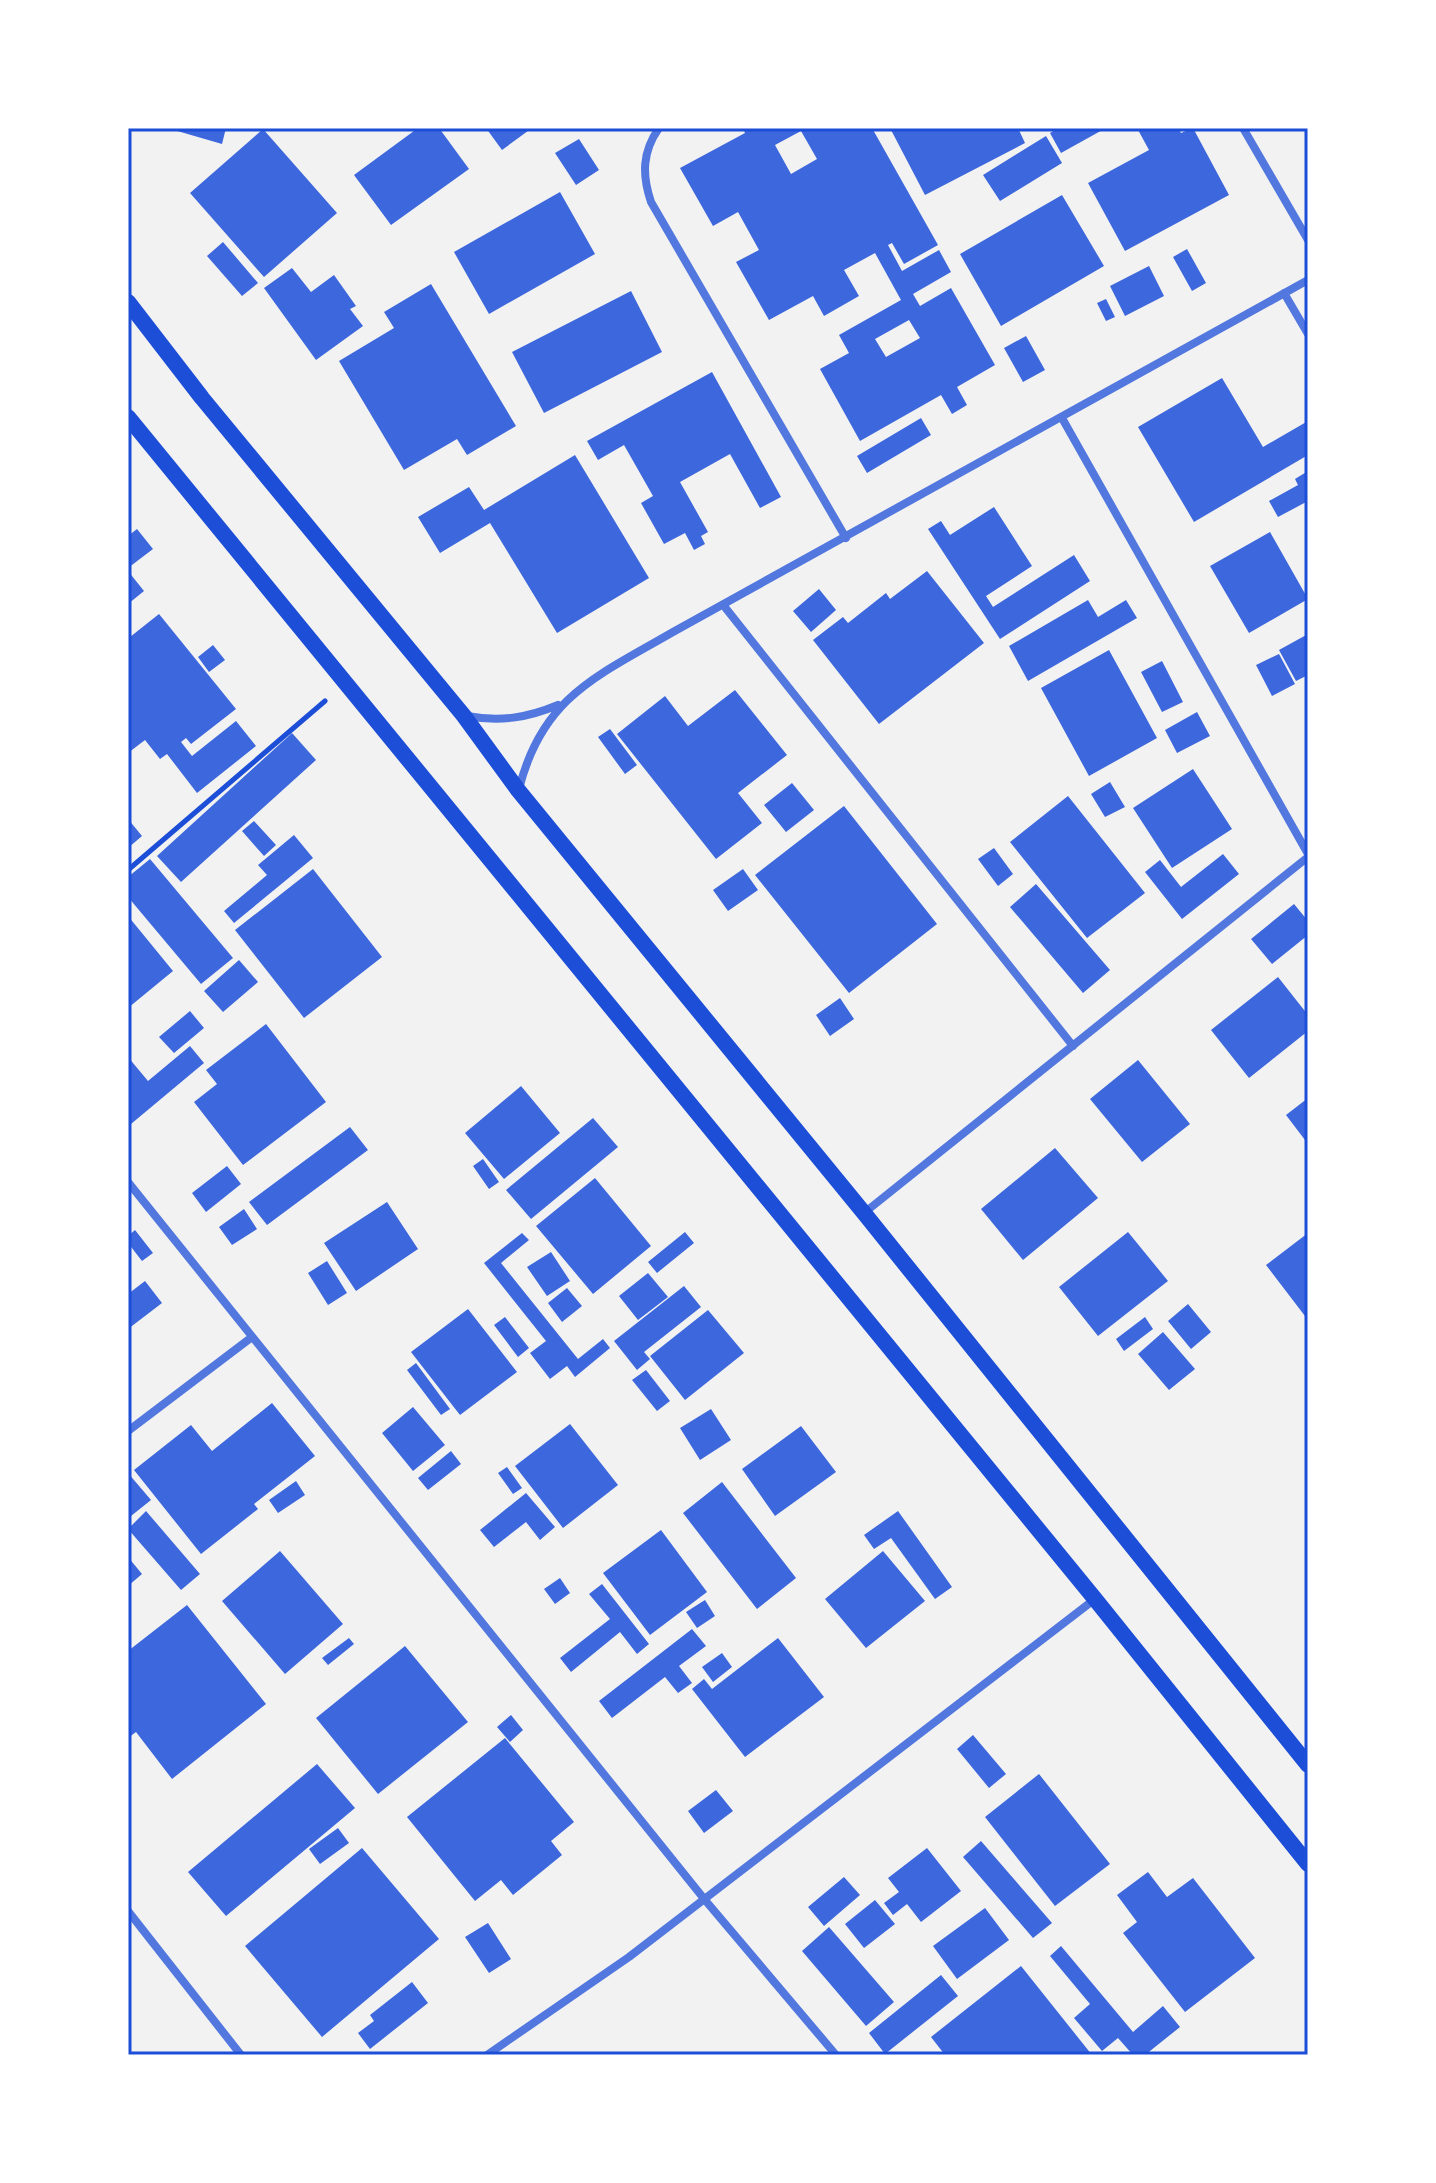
<svg xmlns="http://www.w3.org/2000/svg" width="1436" height="2183" viewBox="0 0 1436 2183" font-family="'Fira Sans',sans-serif">
<style>
.building{fill:#3d67dc;fill-rule:evenodd}
.lines{fill:none;stroke-linecap:round;stroke-linejoin:round}
.path{stroke:#1d4ed8;stroke-width:5}
.minor{stroke:#5277de;stroke-width:8}
.secondary{stroke:#1d4ed8;stroke-width:16}
.neatline{fill:none;stroke:#1d4ed8;stroke-width:3}
</style>
<rect width="100%" height="100%" fill="#f2f2f2"/>
<path class="building" d="M167,128h59l-4,16z
M418,128h21l30,41 -78,56 -37,-50z
M486,128h46l-30,22z
M743,128h129l66,117 -34,19 -12,-21 -4,2 14,26 37,-21 12,22 -38,22 7,12 31,-18 44,77 -38,22 10,18 -15,9 -11,-19 -81,46 -40,-72 29,-16 -10,-18 62,-35 -26,-47 -31,17 15,26 -35,20 -11,-20 -44,24 -33,-58 23,-12 -21,-38 -25,14 -33,-58 65,-35zM801,131l16,28 -26,15 -16,-29zM909,320l11,18 -34,19 -11,-18z
M890,128h128l7,15 -100,52z
M1058,128h48l-45,25 -11,-20z
M1137,128h41l3,5 12,-5 36,67 -104,56 -37,-68 61,-33z
M263,129l74,84 -73,64 -74,-84z
M1046,136l16,27 -62,38 -17,-26z
M579,139l20,31 -23,15 -21,-32z
M560,192l35,62 -106,60 -35,-62z
M1062,195l42,71 -103,60 -41,-72z
M223,242l35,41 -16,13 -35,-40z
M1187,249l19,34 -14,8 -19,-34z
M1149,266l15,30 -39,20 -15,-30z
M292,268l19,24 23,-17 22,31 -6,3 13,17 -47,34 -52,-72z
M431,284l85,142 -49,29 -10,-16 -53,31 -65,-109 55,-33 -10,-16z
M631,291l31,61 -118,61 -32,-61z
M1106,299l9,18 -9,4 -9,-18z
M1026,336l19,34 -22,12 -19,-34z
M712,372l69,125 -21,11 -30,-54 -50,28 28,50 -7,4 4,8 -11,6 -9,-17 -21,11 -23,-41 12,-7 -29,-51 -26,15 -11,-19z
M1222,378l41,69 45,-26v34l-114,67 -56,-95z
M921,418l10,17 -64,38 -10,-17z
M575,455l74,123 -92,55 -67,-110 -50,30 -22,-36 51,-30 15,23z
M1308,471v30l-30,16 -9,-16 29,-16 -3,-6z
M994,507l38,59 -46,30 7,11 81,-52 16,26 -90,58 -72,-110 13,-8 9,14z
M137,529l16,20 -25,19v-32z
M1270,532l38,67 -59,34 -39,-67z
M128,571l16,20 -16,13z
M927,571l57,72 -105,81 -66,-84 30,-23 5,6 38,-30 4,6z
M819,589l17,21 -25,22 -18,-21z
M1088,600l10,17 28,-17 11,18 -109,63 -19,-35z
M159,614l77,95 -45,35 -5,-6 -5,4 11,14 44,-35 20,25 -59,47 -30,-39 -7,5 -15,-19 -17,13v-119l2,3z
M1308,634v41l-12,6 -17,-31z
M213,645l12,15 -16,12 -11,-15z
M1109,650l48,88 -68,38 -48,-88z
M1279,654l16,30 -23,12 -16,-31z
M1162,661l21,41 -21,10 -21,-40z
M735,690l52,65 -49,38 24,30 -46,36 -99,-125 48,-38 23,30z
M1197,712l13,24 -33,17 -12,-23z
M610,729l27,36 -12,9 -27,-37z
M292,733l24,27 -135,122 -24,-26z
M1193,769l39,60 -60,39 -39,-60z
M1110,782l15,25 -20,10 -14,-23z
M792,783l22,27 -28,22 -22,-27z
M1068,796l77,97 -58,45 -77,-96z
M844,806l93,118 -88,69 -94,-118z
M128,819l14,17 -14,12z
M254,821l22,24 -12,11 -22,-25z
M294,835l19,23 -79,65 -10,-12 43,-36 -9,-10z
M994,848l19,26 -15,12 -20,-27z
M1223,854l16,20 -57,45 -37,-47 15,-12 21,27z
M150,859l83,99 -32,26 -73,-87v-20z
M313,869l69,88 -78,61 -69,-88z
M743,869l15,21 -30,21 -15,-21z
M1036,884l74,86 -27,23 -73,-86z
M1294,904l14,17v14l-36,29 -21,-25z
M128,916l45,55 -45,37z
M239,960l19,22 -35,30 -19,-21z
M1278,977l30,38v16l-59,47 -38,-48z
M840,998l14,21 -24,17 -14,-21z
M190,1011l14,17 -30,25 -15,-16z
M266,1024l60,78 -83,63 -49,-63 23,-18 -11,-14z
M190,1046l14,17 -73,61 -3,-3v-64l20,24z
M1138,1060l52,64 -48,38 -52,-63z
M521,1086l39,47 -56,46 -39,-46z
M1308,1098v46l-22,-29z
M593,1118l25,29 -87,72 -25,-29z
M350,1127l18,23 -101,75 -18,-23z
M1055,1148l43,50 -75,62 -42,-51z
M483,1159l16,23 -10,7 -16,-23z
M227,1166l14,18 -35,28 -14,-19z
M595,1178l56,68 -58,48 -57,-68z
M387,1202l31,47 -62,42 -32,-48z
M244,1209l13,20 -25,16 -13,-18z
M135,1230l18,23 -11,8 -14,-18v-7z
M685,1232l9,11 -37,30 -9,-11z
M1128,1232l40,49 -70,55 -39,-49z
M522,1233l7,7 -28,23 77,96 25,-20 7,9 -35,29 -8,-11 -17,13 -20,-26 16,-12 -62,-78z
M1308,1233v87l-42,-55z
M551,1252l19,29 -23,15 -20,-29z
M327,1261l20,32 -19,12 -20,-32z
M648,1273l20,24 -30,23 -19,-24z
M145,1281l17,22 -34,26v-35z
M684,1286l17,21 -57,45 6,7 -13,11 -23,-29z
M567,1288l15,18 -20,16 -14,-19z
M1188,1304l23,28 -20,17 -23,-28z
M468,1309l49,63 -57,43 -49,-63z
M708,1310l36,43 -59,47 -35,-44z
M505,1317l24,31 -11,9 -24,-32z
M1145,1317l8,12 -29,22 -8,-12z
M1163,1332l32,37 -26,21 -31,-36z
M416,1363l34,46 -9,6 -34,-45z
M646,1370l24,31 -13,10 -25,-31z
M272,1403l43,53 -61,48 4,5 -57,45 -67,-84 57,-45 21,26z
M413,1407l32,38 -32,26 -31,-38z
M711,1409l20,31 -31,20 -20,-32z
M570,1424l48,61 -55,43 -48,-62z
M801,1426l35,46 -61,44 -33,-47z
M451,1451l10,13 -33,26 -10,-12z
M507,1467l15,21 -9,6 -15,-21z
M128,1473l23,27 -20,16 -3,-3z
M296,1481l9,14 -27,18 -9,-13z
M722,1482l74,96 -39,31 -74,-96z
M526,1493l29,34 -15,13 -14,-18 -32,25 -14,-17z
M146,1511l54,63 -19,16 -53,-61z
M898,1511l54,76 -17,12 -44,-61 -17,11 -10,-14z
M661,1530l46,62 -57,43 -47,-62z
M280,1551l63,73 -58,50 -63,-73z
M883,1551l42,50 -59,47 -41,-49z
M128,1557l14,17 -14,12z
M560,1578l10,15 -15,11 -11,-15z
M602,1584l47,60 -12,10 -17,-22 -49,40 -11,-14 50,-39 -21,-25z
M705,1600l10,16 -18,12 -11,-16z
M187,1605l79,99 -94,75 -36,-47 -8,6v-87z
M692,1629l14,17 -27,20 13,17 -14,10 -13,-16 -53,41 -13,-17z
M349,1638l5,6 -26,21 -6,-7z
M778,1638l46,59 -79,60 -53,-68 12,-10 8,10z
M405,1646l63,76 -90,72 -62,-76z
M722,1653l10,14 -19,15 -11,-15z
M511,1715l12,15 -13,12 -13,-15z
M973,1735l33,39 -17,14 -32,-39z
M505,1738l69,84 -23,19 11,14 -49,40 -12,-15 -26,21 -68,-84z
M317,1764l38,44 -129,108 -38,-44z
M1039,1774l71,90 -55,42 -70,-89z
M716,1790l17,21 -29,22 -16,-22z
M338,1828l11,15 -29,21 -11,-15z
M981,1841l71,82 -19,15 -70,-81z
M362,1848l77,91 -117,98 -77,-91z
M927,1848l34,43 -40,31 -14,-18 -14,11 -9,-12 15,-11 -11,-14z
M1148,1872l19,25 26,-19 62,80 -70,54 -62,-79 14,-11 -20,-27z
M844,1877l16,18 -36,31 -16,-19z
M875,1900l20,24 -31,24 -19,-24z
M985,1908l24,32 -52,39 -24,-33z
M488,1923l23,36 -22,14 -24,-36z
M829,1927l65,75 -28,24 -64,-75z
M1061,1946l72,86 30,-26 17,21 -35,28h-12l-15,-17 -16,13 -28,-33 16,-14 -40,-48z
M1021,1966l71,89h-147l-14,-18z
M941,1975l17,21 -73,58 -16,-21z
M412,1982l16,21 -58,46 -12,-16 16,-12 -4,-6z"/>
<g class="lines">
<path class="path" d="M128,870l197,-169"/>
<path class="minor" d="M659,128c-17,24 -17,47 -8,74l195,336
M1243,128l65,112
M1284,293l24,41
M1062,418l246,436
M724,606l349,440
M467,716c33,6 60,2 91,-11
M519,789c23,-92 78,-113 154,-157l635,-352
M128,1182l577,718 131,155
M864,1213l444,-356
M128,1431l124,-94
M128,1911l113,144
M487,2055l142,-98 466,-358"/>
<path class="secondary" d="M128,302l74,96 262,318 54,74 346,423 444,552
M128,417l967,1182 213,265"/>
</g>
<rect width="1436" height="2183" fill="none" stroke="#ffffff" stroke-width="260"/>
<rect x="130" y="130" width="1176" height="1923" class="neatline"/>
</svg>
